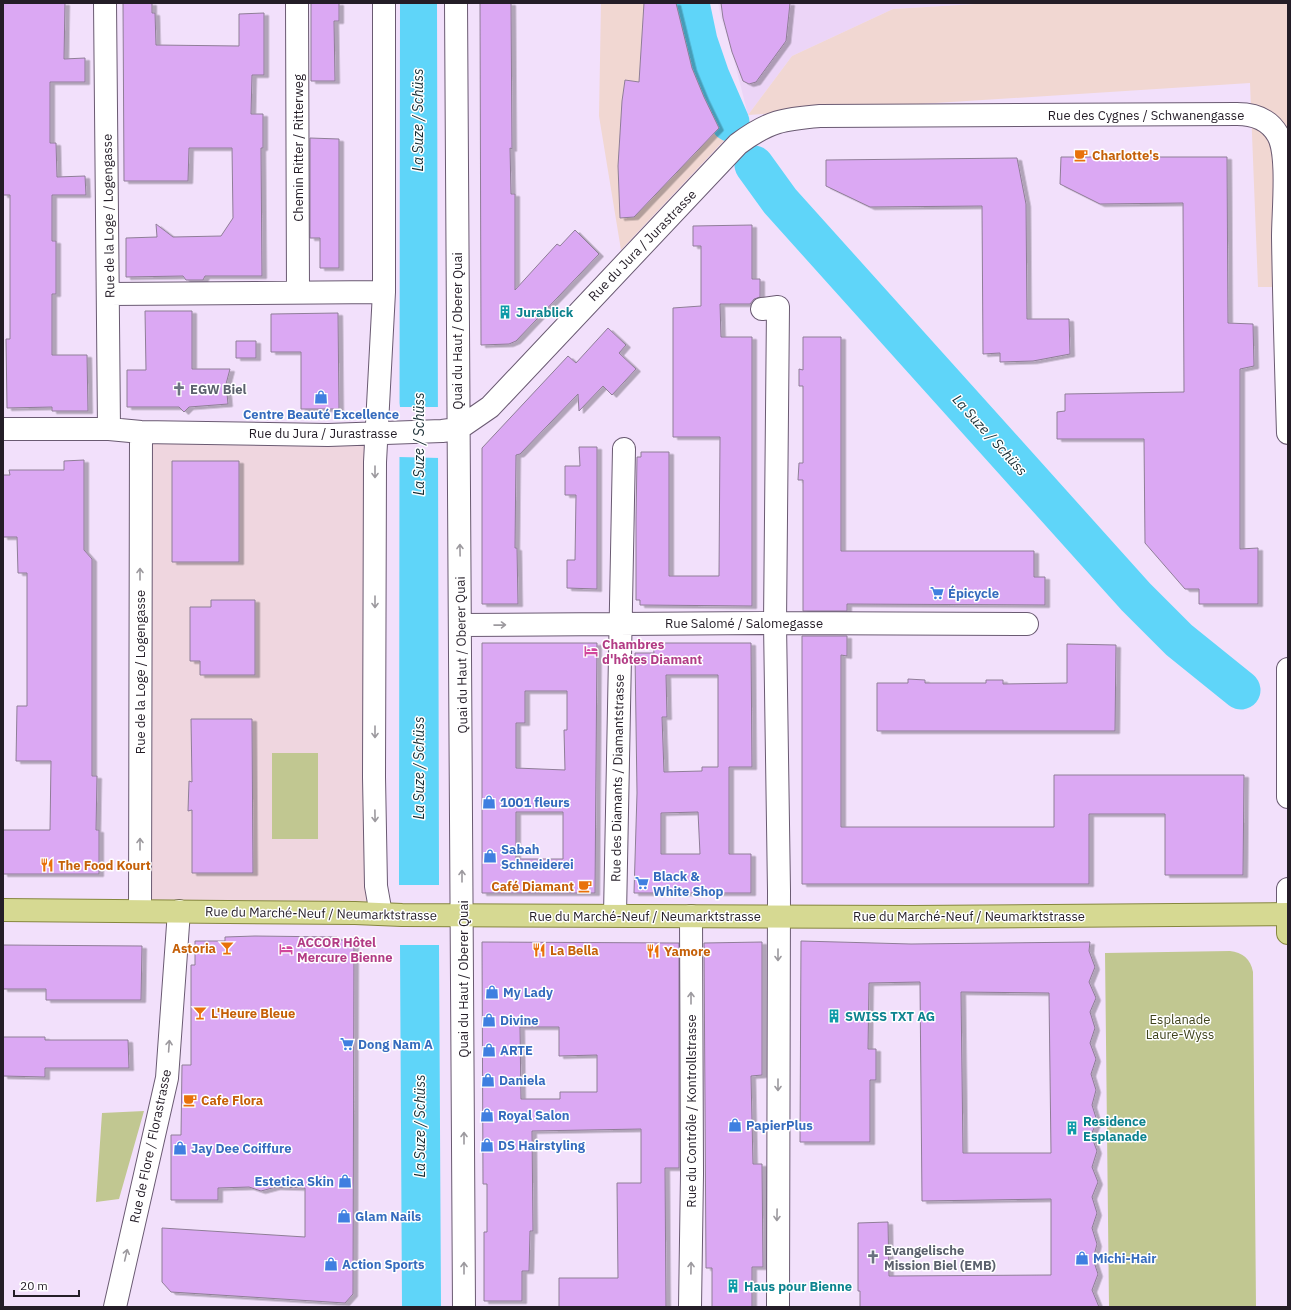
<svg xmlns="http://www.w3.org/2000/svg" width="1291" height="1310" viewBox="0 0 1291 1310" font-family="'IBM Plex Sans',sans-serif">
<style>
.built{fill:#ecd5f7}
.industrial{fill:#f1d7d2}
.education{fill:#efd6df}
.green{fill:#c1c791}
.water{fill:#5fd5f9}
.pier{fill:#f2e0fb}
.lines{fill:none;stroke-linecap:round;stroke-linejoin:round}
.river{stroke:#5fd5f9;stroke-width:39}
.building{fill:#dba8f3;stroke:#8f7e97;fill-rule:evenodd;filter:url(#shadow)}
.minor-casing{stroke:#6a5a72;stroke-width:24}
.major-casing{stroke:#86873e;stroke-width:24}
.minor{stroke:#fff;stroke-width:22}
.major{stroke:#d6d992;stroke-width:22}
.oneway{stroke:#9c999e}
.labels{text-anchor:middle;stroke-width:3;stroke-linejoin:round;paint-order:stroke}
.street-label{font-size:13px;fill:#241d27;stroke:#fff}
.food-label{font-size:13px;font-weight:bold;fill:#c56008;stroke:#fff;text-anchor:start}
.culture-label{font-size:13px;font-weight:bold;fill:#0d838f;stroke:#fff;text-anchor:start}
.worship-label{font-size:13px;font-weight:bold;fill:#5b616d;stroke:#fff;text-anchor:start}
.shop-label{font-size:13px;font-weight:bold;fill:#366cbe;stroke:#fff;text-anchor:start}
.hotel-label{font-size:13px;font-weight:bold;fill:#b23c85;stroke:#fff;text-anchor:start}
.park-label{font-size:13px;fill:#3f421b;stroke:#fff}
.water-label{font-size:14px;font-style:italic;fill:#182d33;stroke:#fff}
</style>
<defs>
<filter id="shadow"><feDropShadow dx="4.5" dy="2.5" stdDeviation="0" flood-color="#0004"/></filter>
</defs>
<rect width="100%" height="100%" fill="#f2e0fb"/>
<path class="built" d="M718,3h274l-99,6 -101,47 -44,59 -16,-63 -11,-34z"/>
<path class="industrial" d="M601,3h80l2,31 9,34 12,29 15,30 29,-12 44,-59 101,-47 99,-6h296v284h-30l-8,-204 -502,32 -127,135 -22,-134z"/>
<path class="education" d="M141,432l236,1 4,481 -241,-3z"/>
<path class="green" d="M272,753h46v86h-46z
M1230,951c12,1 21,8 23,21l3,335h-147l-4,-354z
M144,1111l-25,88 -23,3 6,-89z"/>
<path class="water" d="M400,3h37l2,882h-40z
M400,945h39l2,362h-39z"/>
<path class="pier" d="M399,403l1,4h38l2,-3v54l-41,-1 -1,3v-55z"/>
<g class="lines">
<path class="river" d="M690,3l8,38 12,35 20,46
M754,165l26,36 356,396 43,43 62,50"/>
</g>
<path class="building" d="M3,3h62l-1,56 21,-1v24h-35v61h6l1,34 28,-1 1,19h-34v46h4v53h-4v61h35l1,56h-36v-4l-45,1 -1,-69h4v-144h-7z
M123,3h29v10h3l1,32 83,1v-32l25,-1v62h-12l-1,39h12v34h-2l1,128h-57l-2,4h-17l-3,-4 -57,1v-39l31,-1 -1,-13 17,13 48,-1 12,-18 -1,-70h-43l-1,33h-64z
M311,3h28v18h-5l1,60h-24z
M480,3h31l1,146 -2,-1 1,46h4v96l42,-46 3,2 15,-16 24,24 -83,87 -7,3 -28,1z
M644,3h32l16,65 12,29 15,31 -85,89 -14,1 -2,-52 4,-65 3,-21 14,2z
M721,3h69l-4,38 -30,41 -7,2 -6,-3 -11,-29 -9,-34z
M310,138l29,1v129h-19v-30h-10z
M1061,157h166l1,166 25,1 1,42 -14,3v180l18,-1v56h-59v-15h-14l-40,-46 -1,-104h-87v-27l8,-1v-17l119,-2 -1,-189 -83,1 -40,-20z
M1017,158l9,46 1,115h42l1,35 -37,7 -33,1v-9l-17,1 -1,-148 -112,1 -44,-21v-26z
M752,225v54h8v18l-6,2 -4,5h-30l1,33h31v269l-112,-1v-5h-4v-81l1,-62h4v-5h28v124h50l1,-139h-47v-129l28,-2v-60h-8v-20z
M145,311h47v58h38l-4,15 2,20 -39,3 -5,5 -5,-5h-52v-37h19z
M338,313l1,96h-38v-57h-30v-38z
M608,328l18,17 -7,8 17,16 -24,26 -9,-9 -24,25 -1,-17 -58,60 -4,1 -1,93h2l1,56h-36v-156l86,-92 8,7z
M803,337h38v214h193v26h11v28l-198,-1v7h-44v-131h-5l1,-17h4v-77h-4v-17l4,1z
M236,341h20v17h-20z
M579,447h18v142l-30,-1v-28h8l1,-65h-11v-29h15z
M84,460v90l8,9v217h5l-1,54h3v44h-96v-44h47l1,-69h-35l1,-55h10v-133h-9l-1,-36h-14v-62h7l-1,-5h55v-9z
M172,461h67v101h-67z
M211,600h44v75h-55v-14h-10v-54h21z
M802,636h45v20l-6,-1v172h213v-52h190l-1,100h-78v-61h-76v70h-287z
M482,643h115l-2,250h-113zM525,691h42v39h-3l1,40 -49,-2v-45h9zM516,812h47v47h-47z
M653,643h98l1,124h-23v87h22v39h-117l3,-100 -2,-140h19zM666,675h52v92h-16v4l-38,1 -2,-55h5zM698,812l2,42h-39v-41z
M1067,644l49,1 -1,86h-238v-48h31v-4l17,1v3h61v-3h17v4l64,-1z
M191,719h61l1,154h-61v-63l-4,1 1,-30 3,1z
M255,936l82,1v3h17l-1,354 -8,9 -174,-11 -9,-10v-54l143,9v-49l-29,-1 -15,4 -12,-4 -31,1v12h-47v-65h10l1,-70h9v-100h4v-24h30v-4z
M801,941l110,3 179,-2 -1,9 6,16 -6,15 7,16 -6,14 5,16 -5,15 6,16 -5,15 5,16 -4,15 5,16 -6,14 6,16 -5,16 6,15 -6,15 5,16 -5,15 5,16 -4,15 5,15 -6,16 7,17h-239v-16h-2v-68l30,-1 1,54 162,-1v-76l-129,2 -2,-219 -51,1 -1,66h8v31h-6v62h-70zM961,992l88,1 2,160h-88z
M482,942l197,1v225h-14l1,139h-107v-29h59l-1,-95h24v-54l-109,2 1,100h-3l-1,40h-7v30h-38v-69h3v-48h-4zM520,1027h39v29l38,-1v37h-37v7h-39z
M762,942v133l-11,1 2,88h9l1,103h-11v40h-40v-39h-6l-2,-325z
M3,945l139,1 -1,54h-95v-11h-43z
M3,1037h42v3h83l1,28h-84v9l-42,-1z"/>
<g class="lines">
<g class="minor-casing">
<path id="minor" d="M105,3l4,426
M297,3l1,289
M456,3l8,1304
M109,294l275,-2
M762,309l16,-2 -3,316 4,268 -1,416
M3,429h106l32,3 187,3 114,-4 16,-2 32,-22 248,-263c31,-23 45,-25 82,-28l417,-2c17,0 32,5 41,21 11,19 5,77 5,102 1,65 3,131 5,196
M461,625l314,-2 252,1
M1288,669v128
M140,911l1,-479
M381,914l-5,-28 -2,-109 1,-315 9,-170v-289
M1288,914v-25
M615,915l9,-466
M115,1307l52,-229 12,-167
M690,1307l2,-133 -1,-258"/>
</g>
<g class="major-casing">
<path id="major" d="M3,910l352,3 47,2 510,2 376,-3v19"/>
</g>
<use href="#minor" class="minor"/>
<use href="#major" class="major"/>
</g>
<defs><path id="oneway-shaft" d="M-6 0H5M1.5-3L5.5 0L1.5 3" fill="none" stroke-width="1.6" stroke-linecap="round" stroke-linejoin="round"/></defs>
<g class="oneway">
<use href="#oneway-shaft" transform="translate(375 472) rotate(90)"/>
<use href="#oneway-shaft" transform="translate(460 550) rotate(-91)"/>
<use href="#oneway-shaft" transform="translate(140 574) rotate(-90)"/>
<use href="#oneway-shaft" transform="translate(375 602) rotate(90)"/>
<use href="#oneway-shaft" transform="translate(500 625) rotate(-1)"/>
<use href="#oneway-shaft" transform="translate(375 732) rotate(90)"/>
<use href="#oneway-shaft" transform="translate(375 816) rotate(89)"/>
<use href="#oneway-shaft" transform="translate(140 844) rotate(-90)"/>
<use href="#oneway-shaft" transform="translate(462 876) rotate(-90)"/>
<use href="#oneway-shaft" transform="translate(778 955) rotate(90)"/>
<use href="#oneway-shaft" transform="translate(691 998) rotate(-90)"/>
<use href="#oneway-shaft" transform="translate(169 1046) rotate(-86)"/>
<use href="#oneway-shaft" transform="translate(778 1085) rotate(90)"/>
<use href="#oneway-shaft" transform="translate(464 1138) rotate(-90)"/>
<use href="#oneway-shaft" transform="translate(777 1215) rotate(91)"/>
<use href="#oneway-shaft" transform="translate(126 1255) rotate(-77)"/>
<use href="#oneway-shaft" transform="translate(464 1268) rotate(-90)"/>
<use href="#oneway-shaft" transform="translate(691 1268) rotate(-89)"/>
</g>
<defs>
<g id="cafe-bare" transform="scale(1.08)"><path d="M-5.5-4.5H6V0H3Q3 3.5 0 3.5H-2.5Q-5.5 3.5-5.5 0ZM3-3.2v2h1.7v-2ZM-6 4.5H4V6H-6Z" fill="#e8710a" stroke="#fff" stroke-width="2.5" paint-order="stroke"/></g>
<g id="building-bare" transform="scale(1.08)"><path d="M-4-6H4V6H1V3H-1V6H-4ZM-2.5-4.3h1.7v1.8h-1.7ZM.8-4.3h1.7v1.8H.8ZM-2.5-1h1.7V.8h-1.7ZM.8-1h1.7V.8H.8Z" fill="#0f9aa8" stroke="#fff" stroke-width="2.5" paint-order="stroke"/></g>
<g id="church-bare" transform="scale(1.08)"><path d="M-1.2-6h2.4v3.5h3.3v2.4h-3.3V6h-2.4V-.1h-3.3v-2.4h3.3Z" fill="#6b7280" stroke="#fff" stroke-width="2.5" paint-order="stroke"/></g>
<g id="shop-bare" transform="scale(1.08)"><path d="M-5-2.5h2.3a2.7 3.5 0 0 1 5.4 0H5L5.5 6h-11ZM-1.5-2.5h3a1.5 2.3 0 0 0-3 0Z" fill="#3f7fe0" stroke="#fff" stroke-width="2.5" paint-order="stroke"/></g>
<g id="supermarket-bare" transform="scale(1.08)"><path d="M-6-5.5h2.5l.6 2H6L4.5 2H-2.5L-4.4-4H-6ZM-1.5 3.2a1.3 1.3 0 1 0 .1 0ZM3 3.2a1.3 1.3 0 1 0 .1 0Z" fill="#3f7fe0" stroke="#fff" stroke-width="2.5" paint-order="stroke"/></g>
<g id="hotel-bare" transform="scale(1.08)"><path d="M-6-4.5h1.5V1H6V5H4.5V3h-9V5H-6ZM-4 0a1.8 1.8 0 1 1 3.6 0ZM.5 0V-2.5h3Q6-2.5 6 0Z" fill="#d1479c" stroke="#fff" stroke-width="2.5" paint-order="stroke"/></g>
<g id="restaurant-bare" transform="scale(1.08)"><path d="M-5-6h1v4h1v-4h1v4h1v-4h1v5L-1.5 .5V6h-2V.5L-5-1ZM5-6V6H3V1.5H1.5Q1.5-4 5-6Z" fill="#e8710a" stroke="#fff" stroke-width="2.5" paint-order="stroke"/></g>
<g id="bar-bare" transform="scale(1.08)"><path d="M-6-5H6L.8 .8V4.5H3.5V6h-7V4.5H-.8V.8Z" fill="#e8710a" stroke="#fff" stroke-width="2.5" paint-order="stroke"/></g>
</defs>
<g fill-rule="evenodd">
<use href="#cafe-bare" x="1081" y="155"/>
<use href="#building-bare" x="505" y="312"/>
<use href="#church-bare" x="179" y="389"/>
<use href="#shop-bare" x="321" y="397"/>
<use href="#supermarket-bare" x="937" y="593"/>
<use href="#hotel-bare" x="591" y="651"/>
<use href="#shop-bare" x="489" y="802"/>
<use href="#shop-bare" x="490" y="856"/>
<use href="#restaurant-bare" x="47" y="865"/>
<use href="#supermarket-bare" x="642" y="883"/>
<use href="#cafe-bare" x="585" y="886"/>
<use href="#bar-bare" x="227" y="948"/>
<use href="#hotel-bare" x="286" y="949"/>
<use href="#restaurant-bare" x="539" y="950"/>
<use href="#restaurant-bare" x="653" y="951"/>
<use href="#shop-bare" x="492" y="992"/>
<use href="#bar-bare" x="200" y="1013"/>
<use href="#building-bare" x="834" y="1016"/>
<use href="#shop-bare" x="489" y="1020"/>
<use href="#supermarket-bare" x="347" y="1044"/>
<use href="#shop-bare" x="489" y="1050"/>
<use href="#shop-bare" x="488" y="1080"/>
<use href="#cafe-bare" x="190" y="1100"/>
<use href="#shop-bare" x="487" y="1115"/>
<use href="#shop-bare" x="735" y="1125"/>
<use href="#building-bare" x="1072" y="1128"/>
<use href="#shop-bare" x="487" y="1145"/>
<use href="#shop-bare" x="180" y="1148"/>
<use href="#shop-bare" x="345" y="1181"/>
<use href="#shop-bare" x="344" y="1216"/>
<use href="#church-bare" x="873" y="1257"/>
<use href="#shop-bare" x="1082" y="1258"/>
<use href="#shop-bare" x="331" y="1264"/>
<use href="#building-bare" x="733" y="1286"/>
</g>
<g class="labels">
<g class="street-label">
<text x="1146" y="120">Rue des Cygnes / Schwanengasse</text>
<text transform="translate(298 148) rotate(-90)" y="5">Chemin Ritter / Ritterweg</text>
<text transform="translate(108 216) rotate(-91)" y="5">Rue de la Loge / Logengasse</text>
<text transform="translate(642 245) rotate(-46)" y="5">Rue du Jura / Jurastrasse</text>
<text transform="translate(457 331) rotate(-90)" y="5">Quai du Haut / Oberer Quai</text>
<text x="323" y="438">Rue du Jura / Jurastrasse</text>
<text x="744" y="628">Rue Salomé / Salomegasse</text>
<text transform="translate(461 655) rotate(-91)" y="5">Quai du Haut / Oberer Quai</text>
<text transform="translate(140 672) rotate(-90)" y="5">Rue de la Loge / Logengasse</text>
<text transform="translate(617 778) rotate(-89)" y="5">Rue des Diamants / Diamantstrasse</text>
<text transform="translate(321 913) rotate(1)" y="5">Rue du Marché-Neuf / Neumarktstrasse</text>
<text x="645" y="921">Rue du Marché-Neuf / Neumarktstrasse</text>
<text x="969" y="921">Rue du Marché-Neuf / Neumarktstrasse</text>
<text transform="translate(463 979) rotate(-90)" y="5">Quai du Haut / Oberer Quai</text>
<text transform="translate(691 1111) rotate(-90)" y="5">Rue du Contrôle / Kontrollstrasse</text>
<text transform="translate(150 1146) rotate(-78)" y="5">Rue de Flore / Florastrasse</text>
</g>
<g class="food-label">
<text x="1092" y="160">Charlotte's</text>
<text x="58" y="870">The Food Kourt</text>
<text x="574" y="891" text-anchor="end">Café Diamant</text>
<text x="216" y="953" text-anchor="end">Astoria</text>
<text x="550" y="955">La Bella</text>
<text x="664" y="956">Yamore</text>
<text x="211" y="1018">L'Heure Bleue</text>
<text x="201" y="1105">Cafe Flora</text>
</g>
<g class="culture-label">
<text x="516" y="317">Jurablick</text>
<text x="845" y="1021">SWISS TXT AG</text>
<text x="1083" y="1126">Residence<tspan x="1083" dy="15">Esplanade</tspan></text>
<text x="744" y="1291">Haus pour Bienne</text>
</g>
<g class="worship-label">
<text x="190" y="394">EGW Biel</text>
<text x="884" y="1255">Evangelische<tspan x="884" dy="15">Mission Biel (EMB)</tspan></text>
</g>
<g class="shop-label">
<text x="321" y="419" text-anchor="middle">Centre Beauté Excellence</text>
<text x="948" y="598">Épicycle</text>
<text x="500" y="807">1001 fleurs</text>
<text x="501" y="854">Sabah<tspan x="501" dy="15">Schneiderei</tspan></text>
<text x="653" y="881">Black &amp;<tspan x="653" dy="15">White Shop</tspan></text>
<text x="503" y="997">My Lady</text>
<text x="500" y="1025">Divine</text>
<text x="358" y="1049">Dong Nam A</text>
<text x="500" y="1055">ARTE</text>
<text x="499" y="1085">Daniela</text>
<text x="498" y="1120">Royal Salon</text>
<text x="746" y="1130">PapierPlus</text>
<text x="498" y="1150">DS Hairstyling</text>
<text x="191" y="1153">Jay Dee Coiffure</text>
<text x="334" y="1186" text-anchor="end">Estetica Skin</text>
<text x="355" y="1221">Glam Nails</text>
<text x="1093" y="1263">Michi-Hair</text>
<text x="342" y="1269">Action Sports</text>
</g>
<g class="hotel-label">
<text x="602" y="649">Chambres<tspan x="602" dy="15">d'hôtes Diamant</tspan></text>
<text x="297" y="947">ACCOR Hôtel<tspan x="297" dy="15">Mercure Bienne</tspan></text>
</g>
<g class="park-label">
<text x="1180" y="1024">Esplanade<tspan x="1180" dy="15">Laure-Wyss</tspan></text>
</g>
<g class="water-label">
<text transform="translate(418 120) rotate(-90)" y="5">La Suze / Schüss</text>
<text transform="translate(990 435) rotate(48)" y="5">La Suze / Schüss</text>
<text transform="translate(419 444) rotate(-90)" y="5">La Suze / Schüss</text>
<text transform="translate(419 768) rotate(-90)" y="5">La Suze / Schüss</text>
<text transform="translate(420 1126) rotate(-90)" y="5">La Suze / Schüss</text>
</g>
</g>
<rect width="1291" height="1310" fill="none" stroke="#241d27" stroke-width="8"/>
<path d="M14 1290v6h65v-6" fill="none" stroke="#241d27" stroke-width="2"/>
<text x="20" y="1290" font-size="12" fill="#241d27" stroke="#ffffff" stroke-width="3" paint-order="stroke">20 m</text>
</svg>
